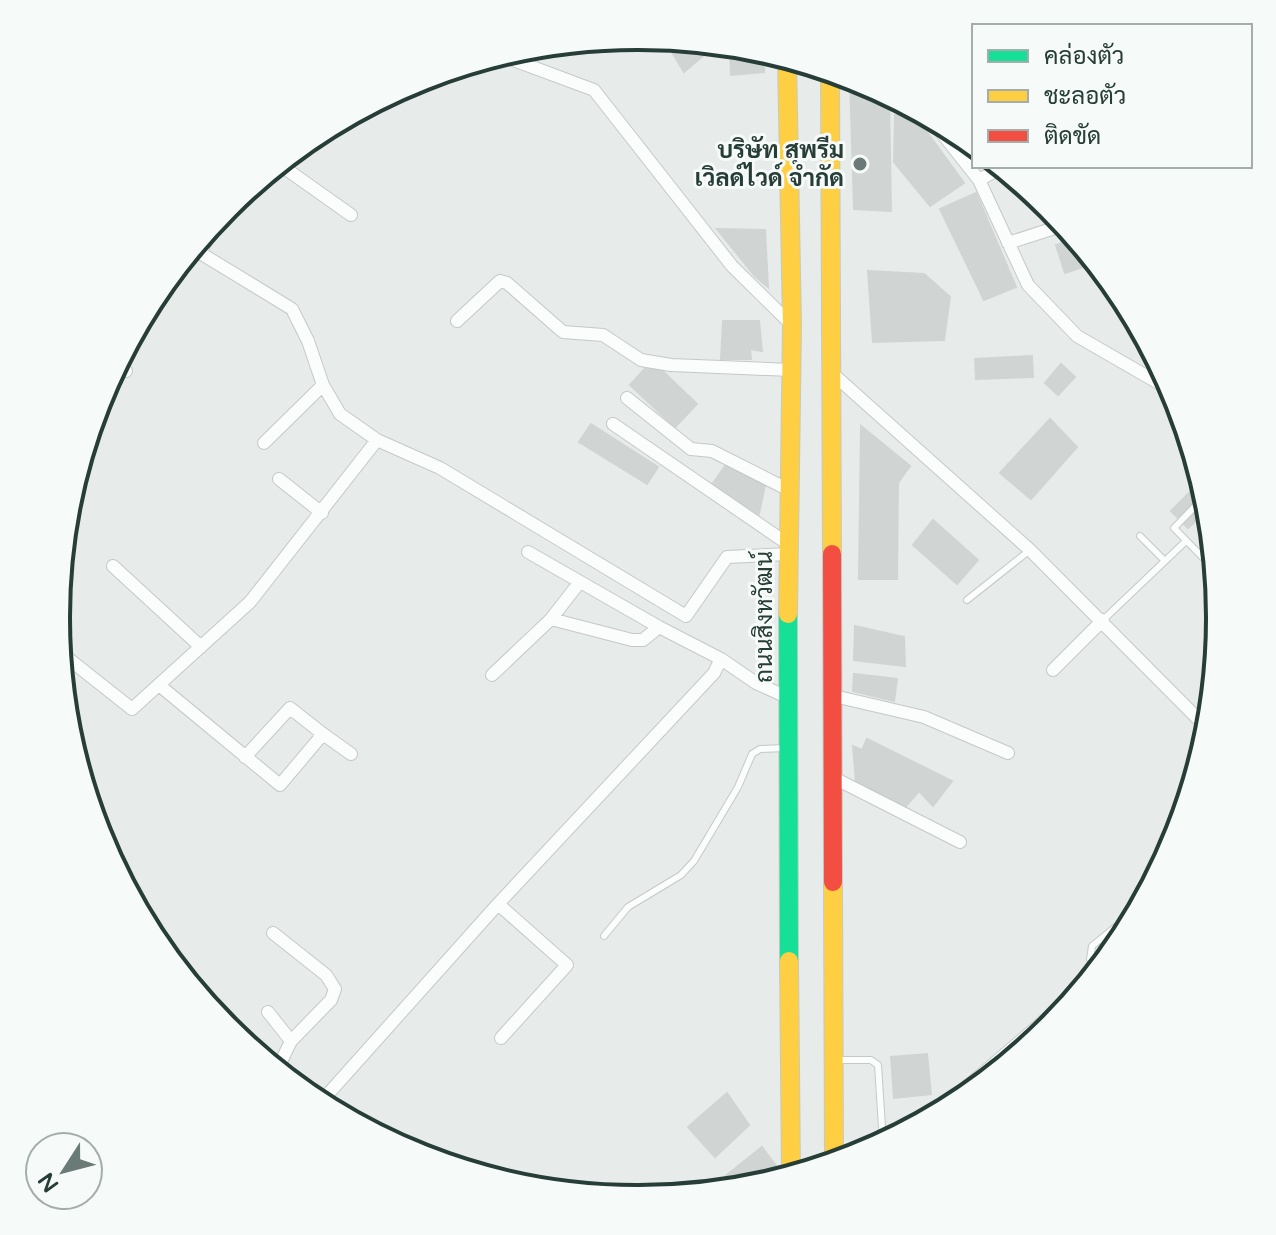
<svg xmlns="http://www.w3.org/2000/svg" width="1276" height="1235" viewBox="0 0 1276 1235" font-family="'Varela Round',Sarabun,sans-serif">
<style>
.building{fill:#d0d4d3;stroke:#d0d5d3;stroke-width:2}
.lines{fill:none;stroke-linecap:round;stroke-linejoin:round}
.lane-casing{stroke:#c4c9c7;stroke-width:8}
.street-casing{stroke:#c4c9c7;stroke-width:14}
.fast-casing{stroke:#c3cac8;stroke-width:20}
.slow-casing{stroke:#c3cac8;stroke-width:20}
.jam-casing{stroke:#c3cac8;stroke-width:20}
.lane{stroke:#fbfcfc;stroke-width:6}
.street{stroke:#fbfcfc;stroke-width:12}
.fast{stroke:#16e098;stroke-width:18}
.slow{stroke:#ffcf43;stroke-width:18}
.jam{stroke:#f24e42;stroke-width:18}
.poi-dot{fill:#6a7a76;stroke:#f6faf8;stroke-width:3}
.labels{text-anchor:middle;stroke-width:6;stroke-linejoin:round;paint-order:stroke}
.poi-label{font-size:24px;font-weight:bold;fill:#273d37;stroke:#f6faf8;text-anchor:end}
.street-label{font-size:24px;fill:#273d37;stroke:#f6faf8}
.rim{fill:none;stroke:#273d37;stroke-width:4}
</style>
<rect width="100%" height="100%" fill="#e7ecea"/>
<path class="building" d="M664,39l44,4 3,6 -27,23z
M730,45l34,6v21l-33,3z
M850,77l39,18 2,116 -37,-2z
M908,106l56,77 -34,23 -36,-44 1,-47z
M976,193l40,94 -32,13 -44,-91z
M717,229l48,1 3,57 -14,-12z
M1075,238l14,27 -24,8 -9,-28z
M868,271l56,3 26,23 -6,43 -71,2z
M723,321h36l3,30 -12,-2 1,10h-30z
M1032,356l1,21 -57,2 -1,-20z
M652,361l45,43 -22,23 -45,-42z
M1061,364l14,13 -17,18 -13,-12z
M1050,419l27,28 -46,52 -31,-26z
M591,424l67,43 -11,17 -68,-42z
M861,426l49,40 -12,17 -1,96h-38z
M728,462l37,23 -7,33 -47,-32z
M1201,481l8,27 -21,20 -17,-17z
M933,520l45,40 -21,24 -44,-39z
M855,626l49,11 1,29 -51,-6z
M854,674l43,5 -3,22 -41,-10z
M867,739l85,42 -19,25 -14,-15 -13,15 -50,-23 -3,-37 9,4z
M927,1054l4,40 -37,4 -3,-41z
M727,1093l22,32 -34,32 -27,-30z
M762,1147l14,19 -14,15 2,3 -41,7 -6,-8z"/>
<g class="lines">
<g class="lane-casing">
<path id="lane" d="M583,42v-1
M1206,495l-32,33 41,42
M1140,536l25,25
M967,600l63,-50
M1103,620l83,-79
M604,936l24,-29 53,-32 13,-14 44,-74 14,-33 8,-5 24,-1
M1097,970l-7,-11 2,-13 47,-38
M838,1060h33l7,5 5,78
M919,1124l174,-149
M838,1153l34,-4"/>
</g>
<g class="street-casing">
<path id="street" d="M500,55l94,35 138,176 60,59
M929,117l50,63 49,105 49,51 97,56
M279,164l72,51
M979,180l23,-13
M1008,243l56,-18
M192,248l100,61 16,32 15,44 17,29 37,26 63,28 246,148 41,-59 61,-3
M200,254l17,-36
M457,321l43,-40 7,2 56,49 40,3 38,25 30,5 120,5
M118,362l8,9
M833,374l197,176 178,179
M627,398l64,51 21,2 77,39
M613,424l175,120
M264,443l59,-58
M279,479l43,34
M72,491l5,-17
M528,552l131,75
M113,566l88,81
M551,619l28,-36
M60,652l72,57 118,-107 127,-162
M1053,670l50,-50
M492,675l59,-56 81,21h11l16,-13 62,32
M159,685l121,100 43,-51 28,20
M834,696l90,21 84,36
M245,757l45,-49 33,26
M834,778l126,64
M498,904l69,61 -66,73
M273,933l53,42 9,14 -4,11 -40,41
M268,1012l23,29 -14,29
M320,1103l178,-199 216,-231 7,-14 35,24 31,14"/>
</g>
<g class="fast-casing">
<path id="fast" d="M788,614l1,347"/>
</g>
<g class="slow-casing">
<path id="slow" d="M787,58l5,267 -4,289
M830,71l2,483
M833,882l1,281
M789,961l2,215"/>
</g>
<g class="jam-casing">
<path id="jam" d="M832,554l1,328"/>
</g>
<use href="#lane" class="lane"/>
<use href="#street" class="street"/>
<use href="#fast" class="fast"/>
<use href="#slow" class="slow"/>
<use href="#jam" class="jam"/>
</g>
<circle class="poi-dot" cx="860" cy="164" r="8"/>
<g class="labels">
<g class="poi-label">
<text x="844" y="158">บริษัท สุพรีม<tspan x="844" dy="28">เวิลด์ไวด์ จำกัด</tspan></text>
</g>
<g class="street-label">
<text transform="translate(764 617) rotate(-90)" y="8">ถนนสิงหวัฒน์</text>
</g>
</g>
<path d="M0 0H1276V1235H0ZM637 50H639A567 567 0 0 1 1206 617V618A567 567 0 0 1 639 1185H637A567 567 0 0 1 70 618V617A567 567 0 0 1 637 50Z" fill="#f6faf8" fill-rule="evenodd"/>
<path class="rim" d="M637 50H639A567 567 0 0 1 1206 617V618A567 567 0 0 1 639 1185H637A567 567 0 0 1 70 618V617A567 567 0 0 1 637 50Z"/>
<rect x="972" y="24" width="280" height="144" fill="#f6faf8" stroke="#a3aeab" stroke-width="2"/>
<rect x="988" y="50" width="40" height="12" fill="#16e098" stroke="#a3aeab" stroke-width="2"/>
<text x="1044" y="64" font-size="24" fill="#273d37">คล่องตัว</text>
<rect x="988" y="90" width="40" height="12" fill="#ffcf43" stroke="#a3aeab" stroke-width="2"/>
<text x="1044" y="104" font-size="24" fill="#273d37">ชะลอตัว</text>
<rect x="988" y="130" width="40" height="12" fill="#f24e42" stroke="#a3aeab" stroke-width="2"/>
<text x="1044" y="144" font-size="24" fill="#273d37">ติดขัด</text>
<g transform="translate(64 1171) rotate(234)"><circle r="38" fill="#f6faf8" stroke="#a3aeab" stroke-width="2"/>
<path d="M0-6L14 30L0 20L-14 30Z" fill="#6a7a76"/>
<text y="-12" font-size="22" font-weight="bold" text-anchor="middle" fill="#273d37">N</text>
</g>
</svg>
